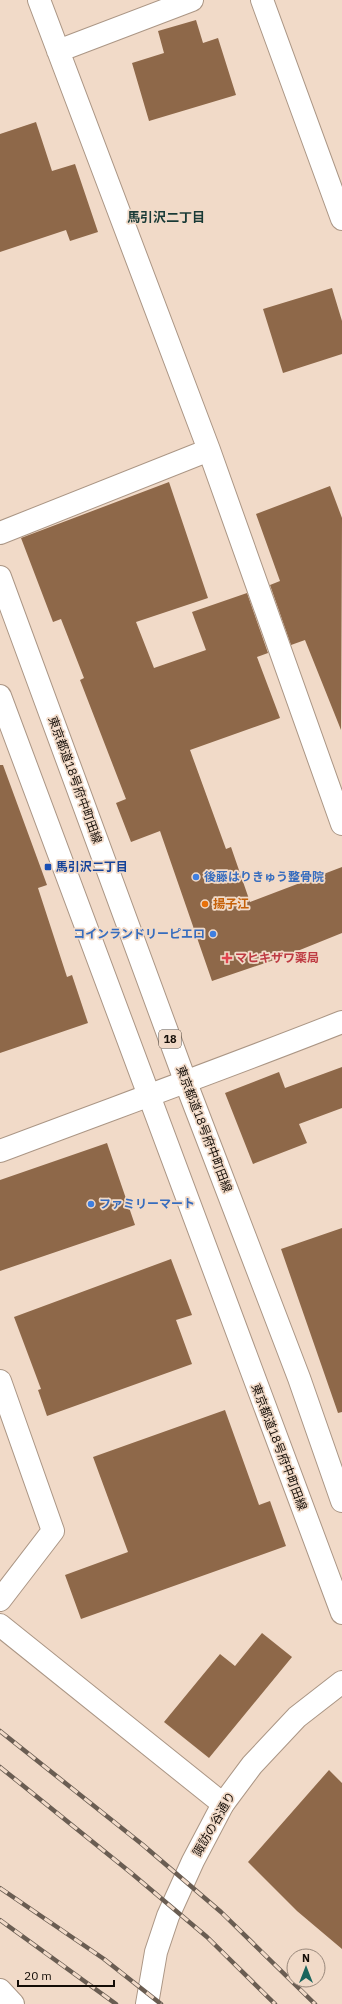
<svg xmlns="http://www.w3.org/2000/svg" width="342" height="2004" viewBox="0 0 342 2004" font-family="'IBM Plex Sans','Noto Sans JP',sans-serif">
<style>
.building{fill:#8e6849}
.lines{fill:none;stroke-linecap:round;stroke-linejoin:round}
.street-casing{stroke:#ab9685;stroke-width:24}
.secondary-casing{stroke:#ab9685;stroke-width:24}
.primary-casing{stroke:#ab9685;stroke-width:24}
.street{stroke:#fff;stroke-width:22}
.secondary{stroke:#fff;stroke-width:22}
.primary{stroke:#fff;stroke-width:22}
.rail-casing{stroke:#6a5d52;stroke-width:4.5}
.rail{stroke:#f1dac8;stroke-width:3;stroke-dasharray:9;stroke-linecap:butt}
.transit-dot{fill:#1a4fb4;stroke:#f1dac8;stroke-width:1.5}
.shop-dot{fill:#3f7fe0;stroke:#f1dac8;stroke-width:1.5}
.food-dot{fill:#e8710a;stroke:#f1dac8;stroke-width:1.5}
.health-dot{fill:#e0444e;stroke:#f1dac8;stroke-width:1.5}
.labels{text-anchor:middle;stroke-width:3.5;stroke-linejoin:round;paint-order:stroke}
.shield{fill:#f1dac8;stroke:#564a41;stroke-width:1}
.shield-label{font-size:11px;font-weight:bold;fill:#140d07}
.street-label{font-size:12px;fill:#140d07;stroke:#f1dac8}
.transit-label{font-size:12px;font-weight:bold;fill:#164399;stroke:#f1dac8;text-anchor:start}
.shop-label{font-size:12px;font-weight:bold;fill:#366cbe;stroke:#f1dac8;text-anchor:start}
.food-label{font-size:12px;font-weight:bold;fill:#c56008;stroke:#f1dac8;text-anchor:start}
.health-label{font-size:12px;font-weight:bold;fill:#be3a42;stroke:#f1dac8;text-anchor:start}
.neighbourhood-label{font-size:13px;font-weight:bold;fill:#193a36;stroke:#f1dac8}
</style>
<rect width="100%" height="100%" fill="#f1dac8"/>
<path class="building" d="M196,20l7,23 15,-5 18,57 -87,26 -17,-58 32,-10 -6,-22z
M36,122l16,49 23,-7 23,68 -28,9 -4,-11 -66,22v-118z
M332,288l10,33v33l-59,19 -20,-64z
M169,482l39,116 -72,24 18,46 52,-18 -14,-38 55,-19 21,60 -11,4 23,61 -90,32 36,99 5,-2 19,55 92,-35v66l-62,25 -68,23 -52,-150 -29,11 -15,-39 10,-4 -46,-119 4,-2 -23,-59 -8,3 -32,-84z
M330,486l12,32 -1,212 -36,-90 -14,5 -21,-60 10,-4 -24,-67z
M0,765h3l44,120 -9,3 29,89 5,-2 16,48 -88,30z
M342,1067v41l-43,16 8,19 -54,21 -28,-71 54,-21 6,16z
M107,1143l28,82 -135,46v-91z
M342,1228v184l-4,1 -57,-164z
M171,1259l21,56 -16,5 16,44 -145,52 -9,-26 3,-1 -27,-72z
M225,1410l34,95 11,-4 16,45 -205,73 -16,-44 63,-23 -35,-95z
M262,1633l30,24 -83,101 -45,-36 56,-68 15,12z
M329,1770l13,13v166l-45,-38 -49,-49z"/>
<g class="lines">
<g class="street-casing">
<path id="street" d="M39,0l170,450 133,374
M262,0l80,219
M58,51l134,-51
M0,533l209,-83
M0,1151c114,-43 228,-84 342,-129
M0,1381l53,150 -53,69
M0,1625l223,179
M0,1990l13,14"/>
</g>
<g class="secondary-casing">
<path id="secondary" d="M147,2004l9,-52 12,-36 25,-55 30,-57 29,-39 45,-48 45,-35"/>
</g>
<g class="primary-casing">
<path id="primary" d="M0,577l186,506 113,295 43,123
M0,696l342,917"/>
</g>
<use href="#street" class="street"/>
<use href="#secondary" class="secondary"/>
<use href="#primary" class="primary"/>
<g class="rail-casing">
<path id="rail" d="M0,1731l143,114 78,67 94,92
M0,1767l130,105 77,65 68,67
M0,1888l104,71 57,45
M0,1920l116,84"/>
</g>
<use href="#rail" class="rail"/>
</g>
<rect class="transit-dot" x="44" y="863" width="8" height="8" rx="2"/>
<g class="shop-dot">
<circle cx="196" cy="877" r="4"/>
<circle cx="213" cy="934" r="4"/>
<circle cx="91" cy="1204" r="4"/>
</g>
<circle class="food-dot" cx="205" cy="904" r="4"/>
<path class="health-dot" d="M225 952h4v4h4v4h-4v4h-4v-4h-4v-4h4z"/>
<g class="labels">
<rect class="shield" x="159" y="1030" width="22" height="18" rx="3"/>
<g class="shield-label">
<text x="170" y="1043">18</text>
</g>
<g class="street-label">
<text transform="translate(75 780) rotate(70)" y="4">東京都道18号府中町田線</text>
<text transform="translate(204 1129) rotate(69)" y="4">東京都道18号府中町田線</text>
<text transform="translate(279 1447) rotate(69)" y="4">東京都道18号府中町田線</text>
<text transform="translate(214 1824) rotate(-60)" y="4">諏訪の谷通り</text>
</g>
<g class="transit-label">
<text x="56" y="871">馬引沢二丁目</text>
</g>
<g class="shop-label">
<text x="204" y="881">後藤はりきゅう整骨院</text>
<text x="205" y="938" text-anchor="end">コインランドリーピエロ</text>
<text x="99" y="1208">ファミリーマート</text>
</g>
<g class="food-label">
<text x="213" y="908">揚子江</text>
</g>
<g class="health-label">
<text x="235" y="962">マヒキザワ薬局</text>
</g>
<g class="neighbourhood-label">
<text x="166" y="222">馬引沢二丁目</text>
</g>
</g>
<g transform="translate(306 1968)"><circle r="19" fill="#f1dac8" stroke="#99887b"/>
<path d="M0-3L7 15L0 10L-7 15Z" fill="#1a655d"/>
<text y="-6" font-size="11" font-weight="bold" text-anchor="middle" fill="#140d07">N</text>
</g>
<path d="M18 1980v6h96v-6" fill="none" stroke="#140d07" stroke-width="2"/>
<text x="24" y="1980" font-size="12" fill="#140d07" stroke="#f1dac8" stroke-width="3" paint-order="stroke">20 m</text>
</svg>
